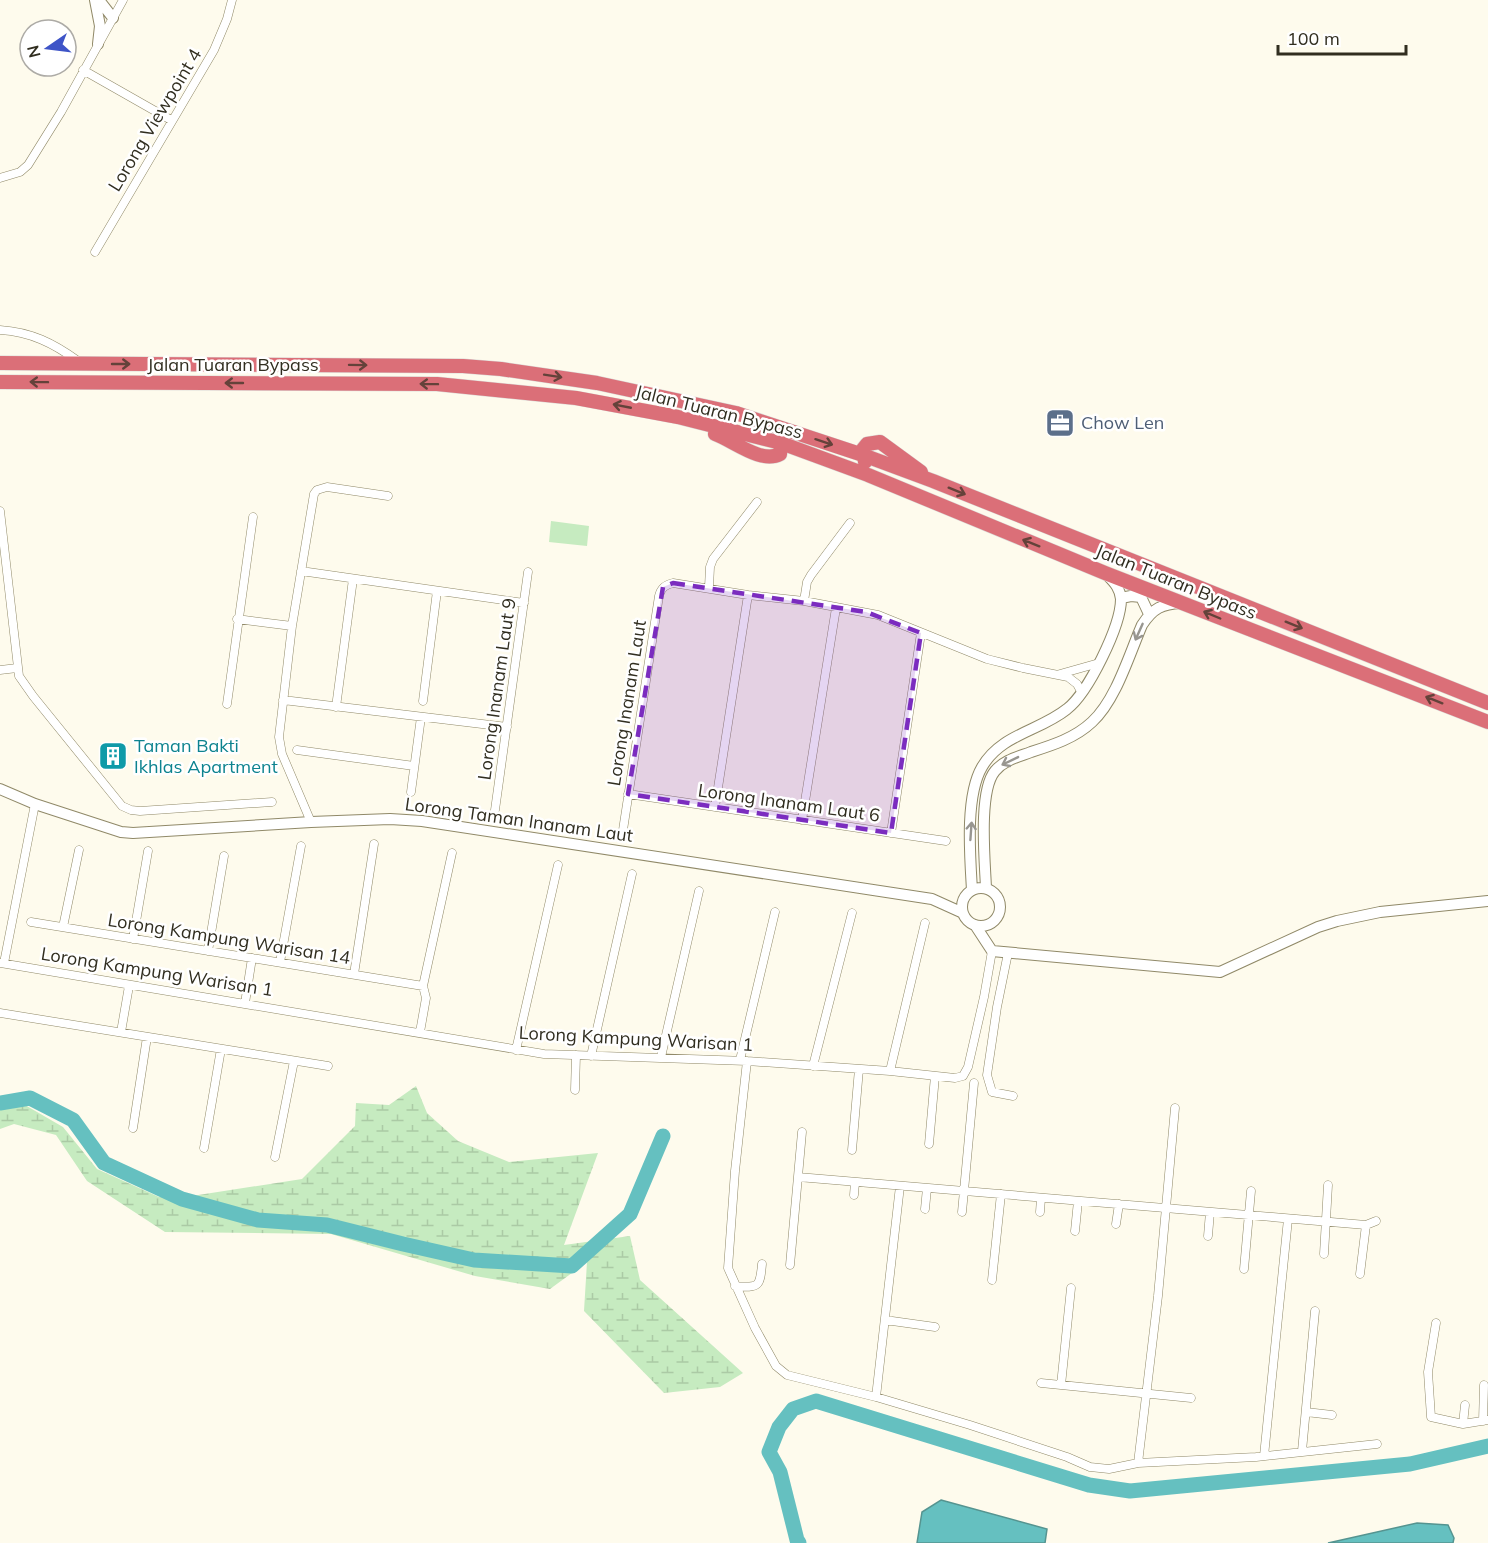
<svg xmlns="http://www.w3.org/2000/svg" width="1488" height="1543" viewBox="0 0 1488 1543" font-family="Mulish,sans-serif">
<style>
.wetland{fill:url(#wetland-marsh)}
.park{fill:#c6ebc0}
.water{fill:#65c0c0;stroke:#559490;stroke-width:1.5}
.lines{fill:none;stroke-linecap:round;stroke-linejoin:round}
.river{stroke:#65c0c0;stroke-width:15}
.street-casing{stroke:#908968;stroke-width:9}
.secondary-casing{stroke:#908968;stroke-width:12}
.highway-casing{stroke:#dad9d7;stroke-width:15}
.street{stroke:#fff;stroke-width:8}
.secondary{stroke:#fff;stroke-width:10}
.highway{stroke:#db6f78;stroke-width:14}
.oneway{stroke:#64423a}
.oneway2{stroke:#989690}
.marked{fill:#7b2cbf;fill-opacity:0.2;stroke:#7b2cbf;stroke-width:4.5;stroke-dasharray:12 8;stroke-linejoin:round}
.labels{text-anchor:middle;stroke-width:5;stroke-linejoin:round;paint-order:stroke}
.street-label{font-size:18px;fill:#312e20;stroke:#fff}
.service-label{font-size:18px;fill:#4e5e75;stroke:#fff;text-anchor:start}
.culture-label{font-size:18px;fill:#0d838f;stroke:#fff;text-anchor:start}
</style>
<defs>
<pattern id="wetland-marsh" width="20" height="14" patternUnits="userSpaceOnUse" patternTransform="scale(1.5)"><rect width="20" height="14" fill="#c6ebc0"/><path d="M1 5h8M5 5V1M11 12h8M15 12V8" fill="none" stroke="#abcaa5"/></pattern>
</defs>
<rect width="100%" height="100%" fill="#fefbed"/>
<path class="wetland" d="M416,1086l11,27 31,28 51,21 89,-9 -34,92 66,-9 10,44 103,93 -23,14 -56,6 -80,-82 3,-49 -37,27 -75,-13 -144,-42 -166,-2 -78,-51 -31,-46 -42,-11 -14,5v-33l25,9 38,22 34,42 62,28 33,-1 110,-17 53,-53 1,-23 33,2z"/>
<path class="park" d="M551,521l38,5 -2,20 -38,-4z"/>
<path class="water" d="M941,1500l106,29 -2,14h-128l5,-31z
M1417,1523l31,2 6,13 -1,5h-125z"/>
<g class="lines">
<path class="river" d="M0,1103l30,-5 43,22 31,43 78,36 76,21 69,5 76,19 71,16 98,6 58,-52 33,-78
M799,1543l-2,-3 -17,-68 -11,-20 10,-25 14,-18 23,-8 273,84 41,6 280,-27 78,-18"/>
<g class="street-casing">
<path id="street" d="M83,70l88,50
M0,178l20,-6 8,-7 33,-53 62,-112
M95,252l119,-202 13,-31 5,-19
M0,330c31,2 53,13 78,31
M0,511l19,165 14,20 89,110 9,4 9,1 132,-9
M301,571l223,32
M709,587l1,-20 3,-8 44,-57
M804,601l3,-19 4,-7 39,-52
M237,619l55,7
M0,670l17,-2
M1060,674l39,-11
M283,700l224,27
M423,701l14,-110
M227,704l26,-187
M336,707l17,-128
M297,750l117,16
M411,792l10,-75
M628,794l318,47
M715,807l33,-212
M495,810l33,-238
M802,820l34,-212
M311,822l-29,-68 -3,-17 13,-111 22,-132 3,-4 10,-3 61,9
M623,830l36,-234c2,-8 6,-11 14,-13l75,12 56,6 74,14 109,44 36,9 45,9 9,7 5,9
M891,833l30,-200
M31,922l392,64
M63,927l16,-77
M133,939l15,-88
M208,951l16,-95
M1008,953l-11,54 -10,68 5,17 21,4
M280,962l21,-116
M0,963l544,91 203,7 143,10 65,7 8,-2 5,-9 16,-70 8,-46
M4,963l31,-159
M354,974l20,-130
M245,1003l7,-45
M0,1013l328,53
M121,1032l8,-46
M420,1032l6,-34 -3,-12 29,-133
M516,1050l42,-185
M591,1056l41,-182
M661,1057l38,-166
M740,1060l35,-148
M747,1061l-12,110 -7,97 27,60 21,38 11,9 89,22 94,28 97,32 23,10 19,2 29,-6 118,-6 121,-13
M813,1066l39,-153
M890,1071l35,-148
M575,1090l1,-35
M133,1128l14,-91
M929,1144l6,-68
M204,1148l17,-99
M852,1150l7,-81
M275,1157l19,-96
M798,1177l568,48 10,-4
M854,1195l1,-13
M925,1209l2,-21
M962,1212l12,-129
M1040,1212l1,-14
M1116,1224l3,-20
M1075,1231l3,-30
M1208,1236l2,-24
M1324,1254l4,-69
M790,1265l12,-133
M1244,1269l7,-78
M1360,1274l6,-49
M992,1280l9,-86
M735,1286c24,2 25,1 27,-22
M885,1320l50,7
M1436,1323l-8,49 3,45 32,7 25,-4
M1041,1383l150,15
M1061,1385l10,-97
M876,1397l24,-211
M1306,1412l26,3
M1483,1421l1,-36
M1463,1424l2,-19
M1302,1451l13,-140
M1264,1456l24,-237
M1138,1463l20,-167 17,-188"/>
</g>
<g class="secondary-casing">
<path id="secondary" d="M95,0l5,26 -2,18
M99,0l14,18
M1121,598l10,-2 10,1 8,17
M0,789l35,15 86,28 12,1 178,-11 79,-3 32,2 510,78 31,14
M962 907a19 19 0 1 1 38 0a19 19 0 1 1-38 0Z
M986,888c-1,-26 -8,-97 9,-117 9,-11 23,-14 36,-19 22,-7 44,-14 61,-30 24,-22 37,-67 50,-97 11,-17 20,-21 39,-22
M972,890c-2,-34 -7,-94 10,-123 19,-33 58,-36 85,-58 21,-16 54,-83 54,-110 -1,-10 -6,-16 -13,-23
M975,925l17,26
M992,951l228,21 98,-45 19,-6 43,-9 108,-11"/>
</g>
<g class="highway-casing">
<path id="highway" d="M0,363l463,3 38,3 96,14 139,30 127,42 70,26 555,222
M0,382l437,2 139,14 102,19 103,26 87,32 237,98 383,149
M715,434c19,7 46,30 65,20l1,-11 -2,-5
M865,462l-2,-13 4,-5 13,-2 41,30"/>
</g>
<use href="#street" class="street"/>
<use href="#secondary" class="secondary"/>
<use href="#highway" class="highway"/>
</g>
<defs><path id="oneway-shaft" d="M-6 0H5M1.5-3L5.5 0L1.5 3" fill="none" stroke-width="1.6" stroke-linecap="round" stroke-linejoin="round" transform="scale(1.5)"/></defs>
<g class="oneway">
<use href="#oneway-shaft" transform="translate(121 364)"/>
<use href="#oneway-shaft" transform="translate(358 365) rotate(1)"/>
<use href="#oneway-shaft" transform="translate(553 376) rotate(9)"/>
<use href="#oneway-shaft" transform="translate(39 382) rotate(-179)"/>
<use href="#oneway-shaft" transform="translate(234 383) rotate(-180)"/>
<use href="#oneway-shaft" transform="translate(429 384) rotate(-179)"/>
<use href="#oneway-shaft" transform="translate(622 406) rotate(-169)"/>
<use href="#oneway-shaft" transform="translate(824 442) rotate(18)"/>
<use href="#oneway-shaft" transform="translate(957 491) rotate(22)"/>
<use href="#oneway-shaft" transform="translate(1031 543) rotate(-158)"/>
<use href="#oneway-shaft" transform="translate(1212 615) rotate(-157)"/>
<use href="#oneway-shaft" transform="translate(1294 625) rotate(22)"/>
<use href="#oneway-shaft" transform="translate(1434 700) rotate(-158)"/>
</g>
<g class="oneway2">
<use href="#oneway-shaft" transform="translate(1139 632) rotate(114)"/>
<use href="#oneway-shaft" transform="translate(1010 761) rotate(154)"/>
<use href="#oneway-shaft" transform="translate(971 831) rotate(-86)"/>
</g>
<path class="marked" d="M673,583l193,29 55,21 -30,200 -263,-39 35,-207z"/>
<defs>
<g id="office-square" transform="scale(1.5)"><rect x="-9" y="-9" width="18" height="18" rx="4" fill="#5c6f8a" stroke="#fff"/><path d="M-6-3h4V-5.5h4V-3h4V5H-6ZM-1-4.5V-3h2v-1.5ZM-6 0V1H6V0Z" fill="#fff"/></g>
<g id="building-square" transform="scale(1.5)"><rect x="-9" y="-9" width="18" height="18" rx="4" fill="#0f9aa8" stroke="#fff"/><path d="M-4-6H4V6H1V3H-1V6H-4ZM-2.5-4.3h1.7v1.8h-1.7ZM.8-4.3h1.7v1.8H.8ZM-2.5-1h1.7V.8h-1.7ZM.8-1h1.7V.8H.8Z" fill="#fff"/></g>
</defs>
<g fill-rule="evenodd">
<use href="#office-square" x="1060" y="423"/>
<use href="#building-square" x="113" y="756"/>
</g>
<g class="labels">
<g class="street-label">
<text transform="translate(155 120) rotate(-59)" y="6">Lorong Viewpoint 4</text>
<text x="233" y="371">Jalan Tuaran Bypass</text>
<text transform="translate(719 412) rotate(14)" y="6">Jalan Tuaran Bypass</text>
<text transform="translate(1176 582) rotate(22)" y="6">Jalan Tuaran Bypass</text>
<text transform="translate(497 689) rotate(-82)" y="6">Lorong Inanam Laut 9</text>
<text transform="translate(627 703) rotate(-81)" y="6">Lorong Inanam Laut</text>
<text transform="translate(789 803) rotate(8)" y="6">Lorong Inanam Laut 6</text>
<text transform="translate(519 820) rotate(8)" y="6">Lorong Taman Inanam Laut</text>
<text transform="translate(229 939) rotate(9)" y="6">Lorong Kampung Warisan 14</text>
<text transform="translate(157 972) rotate(9)" y="6">Lorong Kampung Warisan 1</text>
<text transform="translate(636 1039) rotate(3)" y="6">Lorong Kampung Warisan 1</text>
</g>
<g class="service-label">
<text x="1081" y="429">Chow Len</text>
</g>
<g class="culture-label">
<text x="134" y="752">Taman Bakti<tspan x="134" dy="21">Ikhlas Apartment</tspan></text>
</g>
</g>
<g transform="translate(48 48) rotate(256)"><circle r="28" fill="#ffffff" stroke="#adaba6" stroke-width="1.5"/>
<path d="M0-4.5L10 22L0 15L-10 22Z" fill="#3e54c7"/>
<text y="-9" font-size="16" font-weight="bold" text-anchor="middle" fill="#312e20">N</text>
</g>
<path d="M1278 45v9h128v-9" fill="none" stroke="#312e20" stroke-width="3"/>
<text x="1287" y="45" font-size="18" fill="#312e20" stroke="#ffffff" stroke-width="4.5" paint-order="stroke">100 m</text>
</svg>
